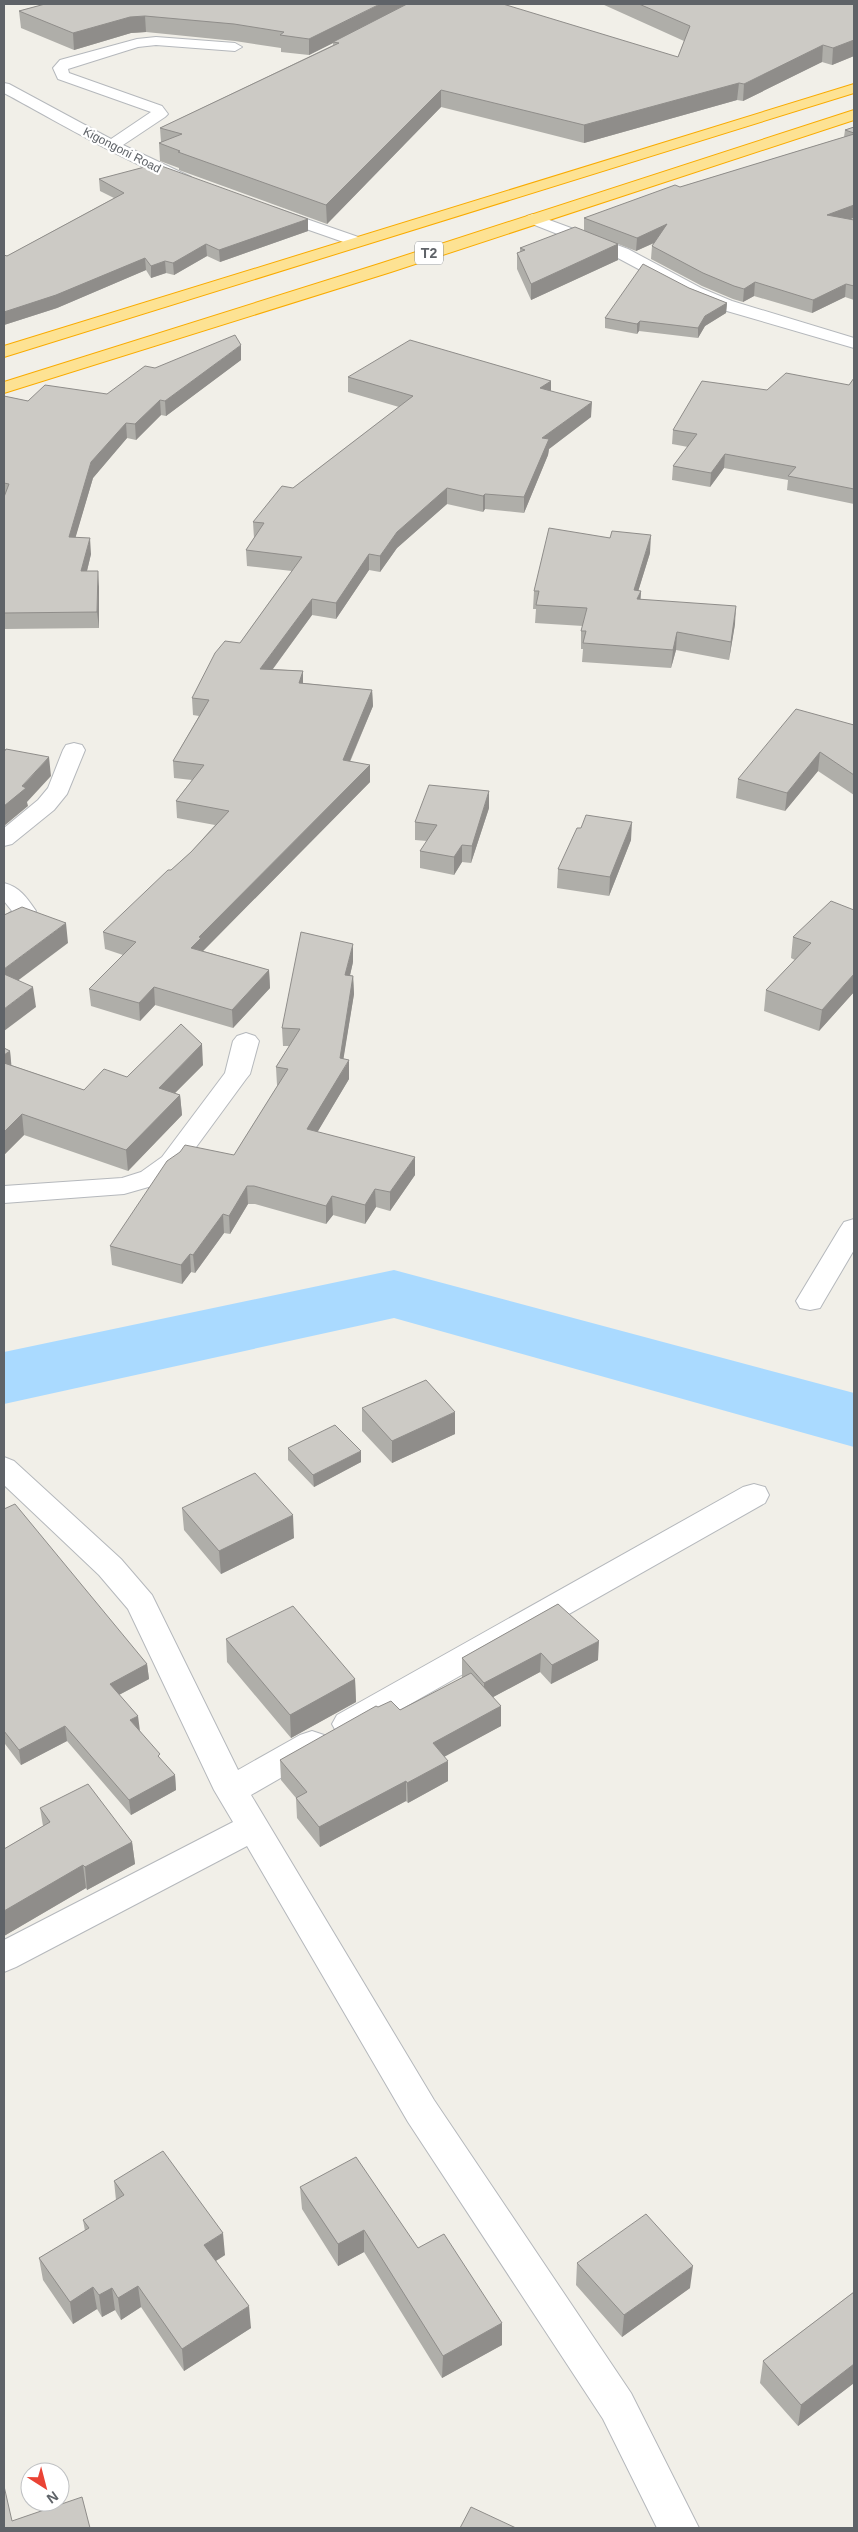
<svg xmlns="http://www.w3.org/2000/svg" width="858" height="2532" viewBox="0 0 858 2532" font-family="Helvetica,sans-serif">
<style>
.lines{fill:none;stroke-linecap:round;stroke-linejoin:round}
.river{fill:#aadaff;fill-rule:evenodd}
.street-casing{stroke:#b5b8bc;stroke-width:2}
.highway-casing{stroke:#f9ab00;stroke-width:2}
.street{fill:#fff;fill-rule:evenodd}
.highway{fill:#fde293;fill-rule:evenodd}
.wall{fill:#afaea9}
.shaded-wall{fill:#8f8d8a}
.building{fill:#cccac5;stroke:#8f8d8a}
.labels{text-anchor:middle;stroke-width:4.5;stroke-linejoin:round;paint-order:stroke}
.far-street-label{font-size:12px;fill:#5f6368;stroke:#fff}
.shield{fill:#fff;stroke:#8f9295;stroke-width:1}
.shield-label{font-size:14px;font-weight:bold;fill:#5f6368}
</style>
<rect width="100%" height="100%" fill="#f1efe8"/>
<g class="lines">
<path class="river" d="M394,1270l460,123v54l-460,-129 -390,86v-52z"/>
<g class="street-casing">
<path id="street" d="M156,37l79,6 7,4 -7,4 -79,-6 -18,2 -70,22 1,4 93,33 6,8 -3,3 -42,28 68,32 2,3 -2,3c-21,5 -160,-76 -187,-90v-10l5,1 102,55 40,-27 -93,-33 -5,-11 7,-8 77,-21z
M272,207l92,32 2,3 -2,3h-12l-86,-30 -2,-3 2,-3z
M533,214l95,35 73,39 31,13 122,37v10l-134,-39 -31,-13 -73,-39 -89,-35 -2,-3 2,-3z
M74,743l8,2 3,5 -18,44 -13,16 -42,34 -8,2v-18l34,-28 10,-12 15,-38 3,-5z
M4,883c16,4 23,15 32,28 -8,11 -19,21 -32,24v-18l8,-6 -8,-10z
M246,1033l9,3 4,5 -9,33 -4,5 -66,90 -21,15 -35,10 -120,9v-17l118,-8 19,-6 21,-15 63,-84 8,-32 4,-5z
M854,1219v31l-30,51 -4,7 -10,2 -10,-2 -4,-7 44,-73 4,-6z
M4,1457l10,4 107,98 31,36 86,175 62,-35 12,-4 12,4 4,9 -4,9 -73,42 183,305 197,293 68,135h-42l-54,-109 -195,-297 -161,-276 -231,121 -12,5v-32l229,-118 -19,-32 -86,-181 -29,-34 -95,-90z
M754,1484l11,3 4,8 -4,8 -406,230 -11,4 -11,-4 -5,-9 5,-9 406,-228z"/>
</g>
<g class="highway-casing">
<path id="highway" d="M854,84v9l-850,264v-11z
M854,110v10l-463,152 -387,121v-11l375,-118z"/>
</g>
<use href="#street" class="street"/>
<use href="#highway" class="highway"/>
</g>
<path class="wall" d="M45,4l633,53 6,-16 -82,-37h252v52l-22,9 -10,-3 -79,39 -6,-1 -153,43 -143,-36 -114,117 -148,-54v-2l-19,-7 -1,-18 2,-1 -1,-14 173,-83v-2l-24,12 -28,-3v-4l-46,-7 -89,-9 -15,1 -57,17 -53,-22 -2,-17z
M854,127l-4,92 4,1v80l-9,-3 -33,16 -58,-17 -11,6 -10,-3 -31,-13 -51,-27 1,-13 2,-3 -18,8 -18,-7v16l-87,40 -14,-31v-16l3,-1v-4l64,-17v-13l96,-31 164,-50 1,-7z
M99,179l209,40v12l-88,31 -13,-6 -33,19 -8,-2 -15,5 -5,-8 -89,38 -53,17v-70l3,1 107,-58 -14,-7z
M689,288l38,15 -1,10 -21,13 -7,12 -59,-7 -2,3 -32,-6v-10z
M241,360l-75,56 -5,-1 -25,25 -9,-2 -34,40 -18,60 16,16 -4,17 12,16v41l-95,1v-233l24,5 79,-7 48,-26z
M348,377l203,4v10l40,26 -42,32 -1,6 -24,58 -39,-4 -2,3 -36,-8 -50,44 -17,24 -11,-2 -33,49 -24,-4 -39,54 30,2v12l69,7 1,16 -23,56 20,3v17l-167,169 66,19 1,18 -37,40 -78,-23 -15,16 -49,-15 -2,-17 34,-34 -18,-6 -2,-17 88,-80 24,-27 -38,-7 -1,-17 16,-21 -18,-2 -1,-17 26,-45 -6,-1 -1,-17 48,-55 52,-72 -45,-5 -1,-16 8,-12 -1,-16 40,-34 106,-81 -51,-15z
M854,378v126l-67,-14 1,-10 -64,-12 -14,19 -38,-7 1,-14 15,-19 -16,-3 1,-14 94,-40 82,-5z
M650,553l-12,38h3l-1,8 95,25 -6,36 -53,-10 -5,18 -89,-6 1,-13h-2v-18l2,-5 -48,-3 1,-14h-3l1,-18z
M854,725v70l-36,-24 -33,40 -49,-13 2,-19z
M489,808l-18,55 -9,-1 -8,13 -34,-7v-17l7,-10 -12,-1v-18z
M631,840l-22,56 -52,-8 1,-19z
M854,910v82l-35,39 -55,-20 2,-21 29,-30 -4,-2 2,-21z
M353,962l-3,13 3,1 1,18 -11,65 6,20 -32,53 98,43 -25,36 -14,-4 -11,17 -32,-9 -7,9 -71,-20h-7l-18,30 -6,-1 -29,40 -4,-1 -9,12 -70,-19 -2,-19 124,-91 44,-70h-1l-1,-18 13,-21h-6l-1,-18z
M4,1048l6,3 1,14 73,25 43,-13 76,-12 -28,28 5,2 2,20 -54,56 -104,-36 -20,20z
M362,1408l93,26 -63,29 -30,-32z
M288,1448l73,3v11l-47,25 -26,-27z
M182,1508l112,30 -73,36 -37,-44z
M4,1509l143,155 2,15 -30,16 21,36 21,29 14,15 1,15 -45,25 -64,-74 -46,24 -16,-21 -1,1z
M558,1604l40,56 -47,24 -11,-12 -47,25 8,29 -57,30 4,25 -40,22 -2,-2 -86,46 -23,-29 -1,-20 -15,-18 -1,-20 98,-53 22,3 62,-32v-20z
M226,1639l129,40 1,23 -65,36 -64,-76z
M40,1808l92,34 3,22 -48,26 -1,-2 -82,48v-87l39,-23z
M114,2181l111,74 -9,6 35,67 -67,43 -43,-64 -20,13 -6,-10 -13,7 -5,-8 -24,15 -30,-44 -4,-22 46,-27 -2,-11 33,-20z
M300,2187l118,61 84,97 -60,33 -78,-126 -26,14 -36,-57z
M577,2263l113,25 -68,49 -46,-52z
M854,2292v91l-56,43 -38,-43 3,-22z"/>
<path class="shaded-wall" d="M380,4h33l-80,38v1l-24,12v-16z
M145,16l1,16 -15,1 -57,17 -1,-17 57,-16z
M854,40v16l-22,9 1,-17z
M823,45l-1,17 -79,39 1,-17z
M739,83l-2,17 -153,43v-18z
M441,90v17l-114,117 -1,-19z
M854,205v13l-28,10 1,-13z
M308,219v12l-88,31 -1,-12z
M667,224v13l-31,14 1,-13z
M206,244l1,12 -33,19 -1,-12z
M618,244v16l-87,40v-16z
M145,258l1,12 -89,38 -53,17v-13z
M165,261l1,12 -15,5v-12z
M755,282l-1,14 -11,6 1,-13z
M846,284l-1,13 -33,16 1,-13z
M727,303l-1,10 -21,13 -7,12v-10l7,-12z
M640,321l-1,10 -2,3v-10z
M241,345v15l-75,56 -1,-15z
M551,381v15l-11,-8z
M160,400l1,15 -25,25 -1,-16z
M592,402l-1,15 -42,32 -1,6 -24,58v-16l18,-59z
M126,423l1,15 -34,40 -22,75 -2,-16 22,-75z
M725,454l-1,14 -14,19 1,-14z
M447,488v16l-50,44 -17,24v-16l17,-24z
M485,494v15l-2,3v-16z
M651,535l-1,18 -17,55 1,-18z
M90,538l1,16 -8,33 -2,-16z
M369,554v16l-33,49v-16z
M98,571l1,16v41l-2,-16z
M641,591l-1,18 -3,-10z
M312,599v16l-51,70 -1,-16z
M736,606l-1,18 -6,36 2,-18z
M677,632l-1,18 -5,18 2,-18z
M303,671v17l-4,-5z
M372,690l1,16 -30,71v-17z
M820,752l-2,19 -33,40 2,-18z
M49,757l2,19 -24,26 1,4 -24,20v-20z
M370,765v17l-168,170 -11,-4 8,-11z
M489,791v17l-18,55 1,-17z
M632,822l-1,18 -22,56 1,-19z
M462,845v17l-8,13v-18z
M66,923l2,20 -64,48v-22z
M353,944v18l-7,31 -1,-18z
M269,970l1,18 -37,40 -1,-18z
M854,974v18l-35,39 3,-21z
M353,976l1,18 -13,80 8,-14v19l-41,69 -1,-19 33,-71z
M33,987l3,20 -32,24v-22z
M154,987l1,18 -15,16 -1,-18z
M202,1044l1,21 -43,43 -1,-20z
M10,1051l2,20 -8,6v-22z
M180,1095l2,20 -54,56 -2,-21z
M22,1114l2,21 -20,20v-23z
M415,1157v18l-25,36v-19z
M247,1186l1,18 -18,30 -1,-18z
M375,1189l1,18 -11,17v-19z
M332,1196l1,19 -7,9v-18z
M223,1214l1,19 -29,40 -2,-18z
M190,1254l1,18 -9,12 -1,-19z
M455,1412v22l-63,29v-22z
M361,1451v11l-47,25 -1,-12z
M293,1515l1,23 -73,36 -2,-23z
M599,1641l-1,19 -47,24 1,-19z
M541,1653l-1,19 -56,30v-19z
M147,1664l2,15 -38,20 -1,-15z
M355,1679l1,23 -65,36 -1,-23z
M501,1706v20l-68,37v-20z
M138,1716l2,15 -10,-11z
M65,1726l2,15 -46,24 -2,-15z
M448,1761v20l-40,22 -1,-20z
M175,1775l1,15 -45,25 -2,-15z
M406,1781v20l-86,46 -1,-20z
M132,1842l3,22 -48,26 -2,-23z
M83,1865l3,23 -82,48v-25z
M364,2230v22l-26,14v-22z
M223,2233l2,22 -19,12 -2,-22z
M693,2266l-3,22 -68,49 2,-22z
M138,2286l3,21 -20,13 -3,-22z
M93,2287l4,22 -24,15 -3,-22z
M112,2288l3,22 -13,7 -3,-22z
M249,2306l2,22 -67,43 -2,-22z
M502,2323v22l-60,33 1,-22z
M854,2364v19l-56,43 3,-21z"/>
<path class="building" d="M45,4h335l-71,35 -29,-4 4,-3 -50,-8 -89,-8 -15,1 -57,16 -54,-22z
M407,4h96l175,53 12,-31 -51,-22h215v36l-21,8 -10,-3 -79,39 -5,-1 -155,42 -143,-35 -115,115 -148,-53 2,-1 -21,-8 23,-9 -22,-6 179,-85 -6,-1z
M854,127v6l-9,-3z
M854,134v71l-27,10 27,5v66l-8,-2 -33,16 -58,-18 -11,7 -10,-3 -31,-13 -51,-27 15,-22 -30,14 -53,-20 91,-33 5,2z
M156,164l152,55 -89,31 -13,-6 -33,19 -8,-2 -14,5 -6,-8 -89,37 -52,17v-57l3,1 117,-63 -25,-14z
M575,227l43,17 -87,40 -14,-31 8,-3 -5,-2z
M643,264l46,24 38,15 -22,13 -7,12 -58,-7 -3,3 -32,-6z
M235,335l6,10 -76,56 -5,-1 -25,24 -9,-1 -35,39 -22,75 21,1 -9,33h17l-1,41 -93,1v-116l5,-13 -5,-1v-87l24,5 17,-16 62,9 38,-28 10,2z
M410,340l141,41 -11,7 52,14 -50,36 7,1 -25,58 -39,-3 -2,2 -36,-8 -50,44 -17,24 -11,-2 -33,49 -24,-4 -52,70 43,2 -4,12 73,7 -29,70 27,5 -171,172 2,1 -10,10 78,22 -37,40 -78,-23 -15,16 -50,-14 47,-47 -33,-10 65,-62h3l20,-18 38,-41 -53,-10 28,-36 -31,-4 36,-61 -17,-2 23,-45 10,-12 15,2 62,-86 -56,-7 18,-27 -11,-1 29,-36 11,2 120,-92 -65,-19z
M786,373l63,12 5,-7v111l-66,-13 8,-9 -71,-13 -14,19 -38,-7 24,-32 -24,-4 29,-49 65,9z
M549,528l61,10 2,-7 39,4 -17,55 7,1 -4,8 99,7 -5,36 -54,-10 -4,18 -90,-7 3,-12h-5l6,-23 -51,-3 3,-14h-5z
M796,709l58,16v50l-34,-23 -33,41 -49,-14z
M6,749l43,8 -27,29 4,2 -22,18v-54z
M429,785l60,6 -17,55 -10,-1 -8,12 -34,-6 17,-26 -22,-3z
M586,815l46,7 -22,55 -52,-8 19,-41h4z
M831,901l23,9v64l-32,36 -56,-20 45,-47 -18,-6z
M22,907l44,16 -62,46v-54z
M301,932l52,12 -8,31 8,1 -13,82 9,2 -42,69 108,28 -25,35 -15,-3 -10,16 -33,-9 -6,10 -72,-20h-7l-18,30 -6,-2 -30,41 -3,-1 -9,11 -71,-19 57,-85 13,-9 5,-7 49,10 54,-86 -12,-2 24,-38 -18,-1z
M4,974l29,13 -29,22z
M181,1024l21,20 -43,44 21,7 -54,55 -104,-36 -18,18v-69l80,27 20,-21 23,8z
M4,1048l6,3 -6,4z
M426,1380l29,32 -63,29 -30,-33z
M335,1425l26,26 -48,24 -25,-27z
M255,1473l38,42 -74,36 -37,-43z
M15,1504l132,160 -37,20 28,32 -8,4 30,34 -2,2 17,19 -46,25 -64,-74 -46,24 -15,-19v-222z
M558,1604l41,37 -47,24 -11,-12 -57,30 -22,-25z
M293,1606l62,73 -65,36 -64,-76z
M471,1673l30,33 -68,37 15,18 -41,22 -1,-2 -87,46 -23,-29 11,-6 -27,-32 96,-54 2,1 13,-6 9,9z
M88,1784l44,58 -47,25 -2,-2 -79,46v-62l46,-27 -10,-14z
M163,2151l60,82 -19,12 45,61 -67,43 -44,-63 -20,12 -6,-10 -13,7 -6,-8 -23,15 -31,-44 50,-30 -6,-8 41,-25 -10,-14z
M356,2157l62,91 26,-14 58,89 -59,33 -79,-126 -26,14 -38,-57z
M646,2214l47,52 -69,49 -47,-52z
M854,2292v72l-53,41 -38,-44z
M4,2486l8,35 70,-24 8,31h-86z
M471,2507l45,21h-56z"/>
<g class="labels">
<g class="far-street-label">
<text transform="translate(122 150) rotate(27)" y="4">Kigongoni Road</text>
</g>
<rect class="shield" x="415" y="241.5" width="28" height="23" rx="4"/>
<g class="shield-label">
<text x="429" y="258">T2</text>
</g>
</g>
<rect width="858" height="2532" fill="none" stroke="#5f6368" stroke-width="10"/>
<g transform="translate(45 2487) rotate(144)"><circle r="24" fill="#ffffff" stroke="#bfc1c3"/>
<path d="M0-4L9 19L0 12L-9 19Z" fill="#ea4335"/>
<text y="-8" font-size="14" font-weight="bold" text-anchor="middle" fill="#5f6368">N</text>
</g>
</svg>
